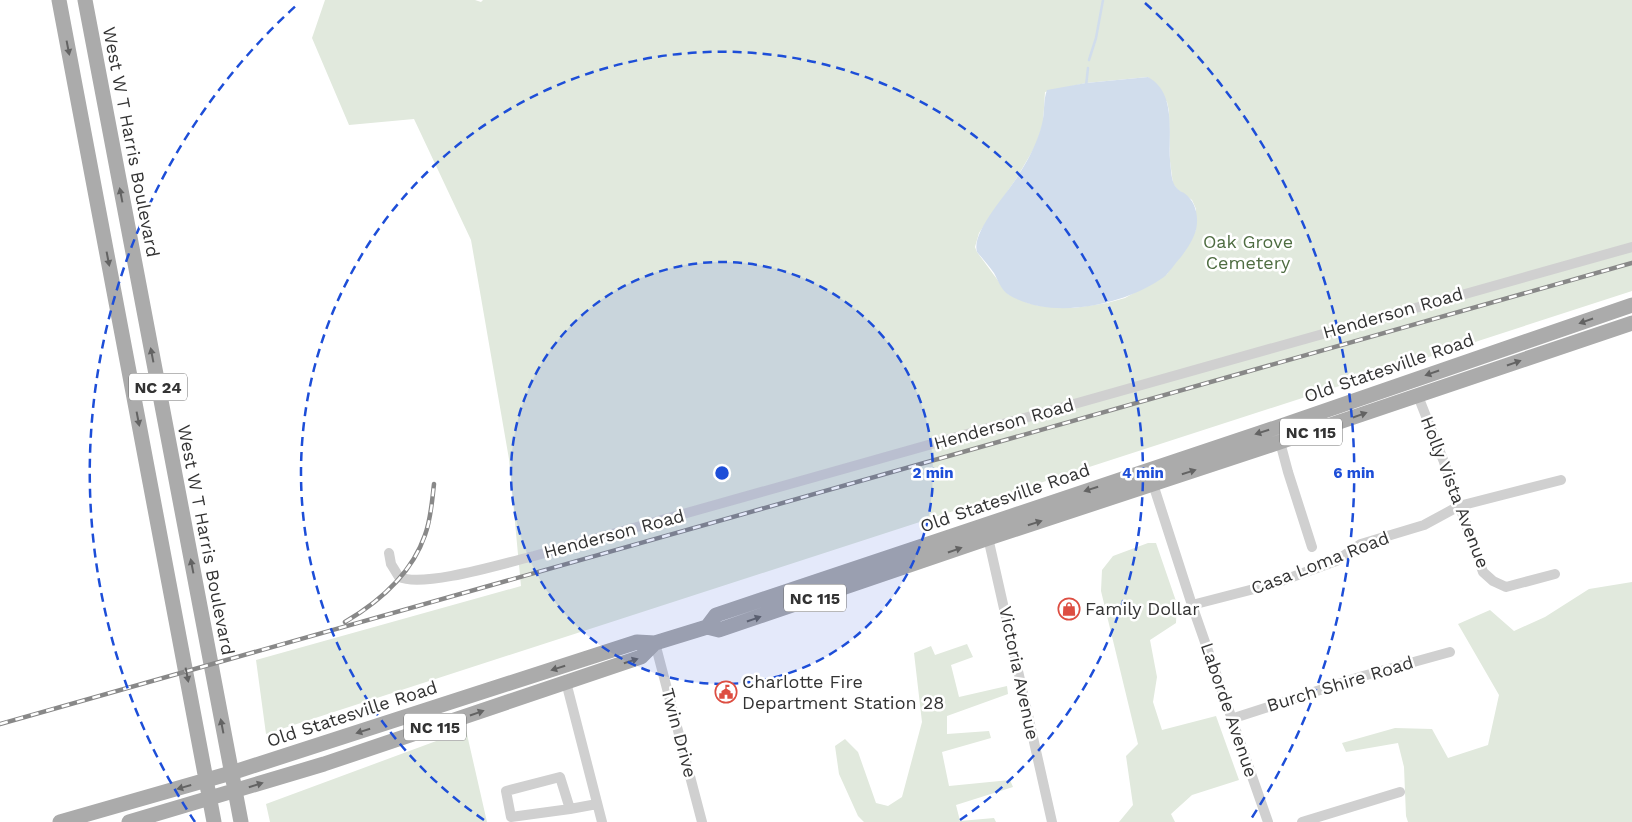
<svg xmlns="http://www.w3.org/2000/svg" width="1632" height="822" viewBox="0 0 1632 822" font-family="'Work Sans',sans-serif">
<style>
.green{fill:#e1e9dd;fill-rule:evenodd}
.water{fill:#d1ddec}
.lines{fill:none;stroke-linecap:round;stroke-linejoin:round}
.stream{stroke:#d1ddec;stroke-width:2.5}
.minor{stroke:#d0d0d0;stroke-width:10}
.primary{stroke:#ababab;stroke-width:15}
.rail-casing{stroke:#888;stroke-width:4.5}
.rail{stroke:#fff;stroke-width:2.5;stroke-dasharray:8;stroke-linecap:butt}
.oneway{fill:#636363}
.ring{fill:none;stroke:#1d4ed8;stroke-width:2.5;stroke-dasharray:9 6}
.labels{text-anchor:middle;stroke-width:5;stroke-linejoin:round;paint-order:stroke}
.shield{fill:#fff;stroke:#707070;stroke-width:1}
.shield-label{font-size:16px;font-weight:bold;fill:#333}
.street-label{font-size:18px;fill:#333;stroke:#fff}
.park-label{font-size:18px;fill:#4f6d42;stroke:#fff}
.poi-label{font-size:18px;fill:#333;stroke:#fff;text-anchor:start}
.centre{fill:#1d4ed8;stroke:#fff;stroke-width:2.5}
.ring-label{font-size:15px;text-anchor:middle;font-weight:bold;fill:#1d4ed8;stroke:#fff;stroke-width:5;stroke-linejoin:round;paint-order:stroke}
</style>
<rect width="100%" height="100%" fill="#fff"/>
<path class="green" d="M325,0h150l6,2 2,-2h1149v291l-1366,443 -10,-74 265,-74 -12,-127 -38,-219 -57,-121 -65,6 -37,-87zM1148,77l19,25 2,9 1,50 3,23 5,6 14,10 4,9v21l-29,44 -42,24 -18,5 -33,5 -34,-2 -12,-3 -20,-9 -31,-42 -2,-5 4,-14 37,-54 20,-34 7,-22 2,-31 41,-9z
M1148,543h8l21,61 -1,19 -26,17 7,37 -4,25 9,28 54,-14 23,64 -47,15 -21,19 4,8h-56l14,-17 -7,-49 12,-12 -37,-153 1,-21 11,-14z
M1632,582v240h-224l-2,-6 -2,-49 -6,-24 -52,9 -4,-9 53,-15 37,1 16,29 40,-13 11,-50 -41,-71 32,-14 24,21 31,-14 44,-28z
M967,644l6,13 -22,8 8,32 48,-11 1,8 -61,22v18l42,-3 2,7 -49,14 7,34 61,-6 3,7 -57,18 4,16 34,-3 2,4h-132l-6,-6 -19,-42 -4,-28 10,-7 13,13 18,51 12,3 14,-9 20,-75 -8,-69 17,-7 4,9z
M466,730l21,92h-217l-4,-18z"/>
<path class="water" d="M1148,77c29,16 20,56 22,83 1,8 1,20 5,26 3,4 5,5 9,7 12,8 15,24 12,37 -3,10 -9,19 -15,27 -6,6 -11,15 -17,20 -39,28 -111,44 -155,18 -8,-5 -11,-15 -15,-22 -5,-7 -11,-14 -17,-21 -6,-19 28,-56 39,-73 11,-17 21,-35 26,-55 3,-11 1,-24 5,-34l39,-7z"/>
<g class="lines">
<path class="stream" d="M1089,60l7,-22 7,-38
M1086,86l2,-18"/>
<path class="minor" d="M1418,396l26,66 39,110 10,9 13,6 49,-13
M1280,442l8,30 24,75
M1153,484l39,121 76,217
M987,533l65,289
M389,553l2,11 8,13c25,11 106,-14 135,-21l1098,-309
M1192,605l81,-21 63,-23 25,-17 63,-19 35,-19 102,-26
M655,643l47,179
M566,682l36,140
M1231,719l132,-43 87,-24
M570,809l-10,-32 -54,14 5,26 59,-8 27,-5
M1302,822l98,-30"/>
<path class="primary" d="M59,0l155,822
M85,0l156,822
M707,627l9,-12 559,-187 357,-123
M60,822l171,-49 406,-131 18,1 52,-16 12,3 270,-92 291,-96 352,-119
M129,822l195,-58 317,-107 14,-14"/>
<g class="rail-casing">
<path id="rail" d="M345,622c34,-20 67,-49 80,-87 6,-16 7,-34 9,-51
M0,724l1632,-461"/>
</g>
<use href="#rail" class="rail"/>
</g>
<defs><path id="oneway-solid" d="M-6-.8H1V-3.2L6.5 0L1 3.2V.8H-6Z" transform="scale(1.25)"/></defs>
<g class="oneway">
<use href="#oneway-solid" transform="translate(68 48) rotate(79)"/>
<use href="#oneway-solid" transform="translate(121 195) rotate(-101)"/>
<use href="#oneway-solid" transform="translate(108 259) rotate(79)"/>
<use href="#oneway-solid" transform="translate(1586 321) rotate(161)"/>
<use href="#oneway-solid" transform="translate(152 355) rotate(-101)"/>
<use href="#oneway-solid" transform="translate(1514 363) rotate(-19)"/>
<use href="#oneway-solid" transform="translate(1432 373) rotate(161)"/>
<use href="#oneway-solid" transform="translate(1360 415) rotate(-19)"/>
<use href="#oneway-solid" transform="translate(138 419) rotate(79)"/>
<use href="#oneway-solid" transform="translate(1262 432) rotate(162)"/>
<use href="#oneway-solid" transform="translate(1189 472) rotate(-18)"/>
<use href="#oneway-solid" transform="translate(1091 489) rotate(162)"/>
<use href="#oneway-solid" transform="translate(1035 523) rotate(-18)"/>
<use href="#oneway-solid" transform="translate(955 550) rotate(-19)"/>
<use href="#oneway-solid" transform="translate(192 566) rotate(-101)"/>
<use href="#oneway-solid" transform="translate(754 619) rotate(-19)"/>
<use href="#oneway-solid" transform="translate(631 661) rotate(-18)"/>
<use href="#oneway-solid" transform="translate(558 668) rotate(163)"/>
<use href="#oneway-solid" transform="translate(187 675) rotate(79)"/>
<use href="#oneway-solid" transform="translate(477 713) rotate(-19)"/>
<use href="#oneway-solid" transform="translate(222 726) rotate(-101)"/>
<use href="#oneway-solid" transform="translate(363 731) rotate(162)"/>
<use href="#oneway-solid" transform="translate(256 785) rotate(-17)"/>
<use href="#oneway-solid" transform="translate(184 787) rotate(164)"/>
</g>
<circle cx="722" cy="473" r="211" fill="#1d4ed8" fill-opacity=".12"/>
<g class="ring">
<circle cx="722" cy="473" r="211"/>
<path d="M484 820A421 421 0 1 1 960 820"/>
<path d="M195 822A632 632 0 0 1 299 3M1145 3A632 632 0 0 1 1249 822"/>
</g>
<defs>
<g id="shop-ring" transform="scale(1.125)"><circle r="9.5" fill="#fff" stroke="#dd4e42" stroke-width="1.5"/><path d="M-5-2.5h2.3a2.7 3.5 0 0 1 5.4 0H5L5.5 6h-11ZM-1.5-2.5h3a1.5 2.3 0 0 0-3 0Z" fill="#dd4e42"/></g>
<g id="civic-ring" transform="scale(1.125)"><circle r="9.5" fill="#fff" stroke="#dd4e42" stroke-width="1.5"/><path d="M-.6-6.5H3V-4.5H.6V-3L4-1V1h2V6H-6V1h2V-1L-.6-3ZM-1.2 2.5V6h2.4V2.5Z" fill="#dd4e42"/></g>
</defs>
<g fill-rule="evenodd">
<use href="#shop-ring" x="1069" y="609"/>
<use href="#civic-ring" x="726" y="692"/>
</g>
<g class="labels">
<g class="shield">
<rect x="129" y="373.5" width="58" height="27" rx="4"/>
<rect x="1280" y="418.5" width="62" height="27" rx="4"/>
<rect x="784" y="584.5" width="62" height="27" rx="4"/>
<rect x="404" y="713.5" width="62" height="27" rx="4"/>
</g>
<g class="shield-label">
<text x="158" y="393">NC 24</text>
<text x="1311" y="438">NC 115</text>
<text x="815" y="604">NC 115</text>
<text x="435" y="733">NC 115</text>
</g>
<g class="street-label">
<text transform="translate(131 142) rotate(79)" y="6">West W T Harris Boulevard</text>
<text transform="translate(1393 313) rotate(-16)" y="6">Henderson Road</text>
<text transform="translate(1389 368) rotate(-19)" y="6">Old Statesville Road</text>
<text transform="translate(1004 424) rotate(-16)" y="6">Henderson Road</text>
<text transform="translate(1455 492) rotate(69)" y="6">Holly Vista Avenue</text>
<text transform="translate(1005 498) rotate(-19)" y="6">Old Statesville Road</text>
<text transform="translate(614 534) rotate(-15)" y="6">Henderson Road</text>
<text transform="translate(206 540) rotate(79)" y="6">West W T Harris Boulevard</text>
<text transform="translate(1320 563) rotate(-21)" y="6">Casa Loma Road</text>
<text transform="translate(1019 673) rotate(78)" y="6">Victoria Avenue</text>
<text transform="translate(1340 684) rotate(-17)" y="6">Burch Shire Road</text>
<text transform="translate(1229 710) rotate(71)" y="6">Laborde Avenue</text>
<text transform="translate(352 714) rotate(-18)" y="6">Old Statesville Road</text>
<text transform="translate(679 733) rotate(75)" y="6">Twin Drive</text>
</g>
<g class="park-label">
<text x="1248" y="248">Oak Grove<tspan x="1248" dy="21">Cemetery</tspan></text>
</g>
<g class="poi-label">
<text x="1085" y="615">Family Dollar</text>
<text x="742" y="688">Charlotte Fire<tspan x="742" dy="21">Department Station 28</tspan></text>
</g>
</g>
<circle cx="722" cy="473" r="8" class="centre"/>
<g class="ring-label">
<text x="933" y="478">2 min</text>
<text x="1143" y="478">4 min</text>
<text x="1354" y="478">6 min</text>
</g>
</svg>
